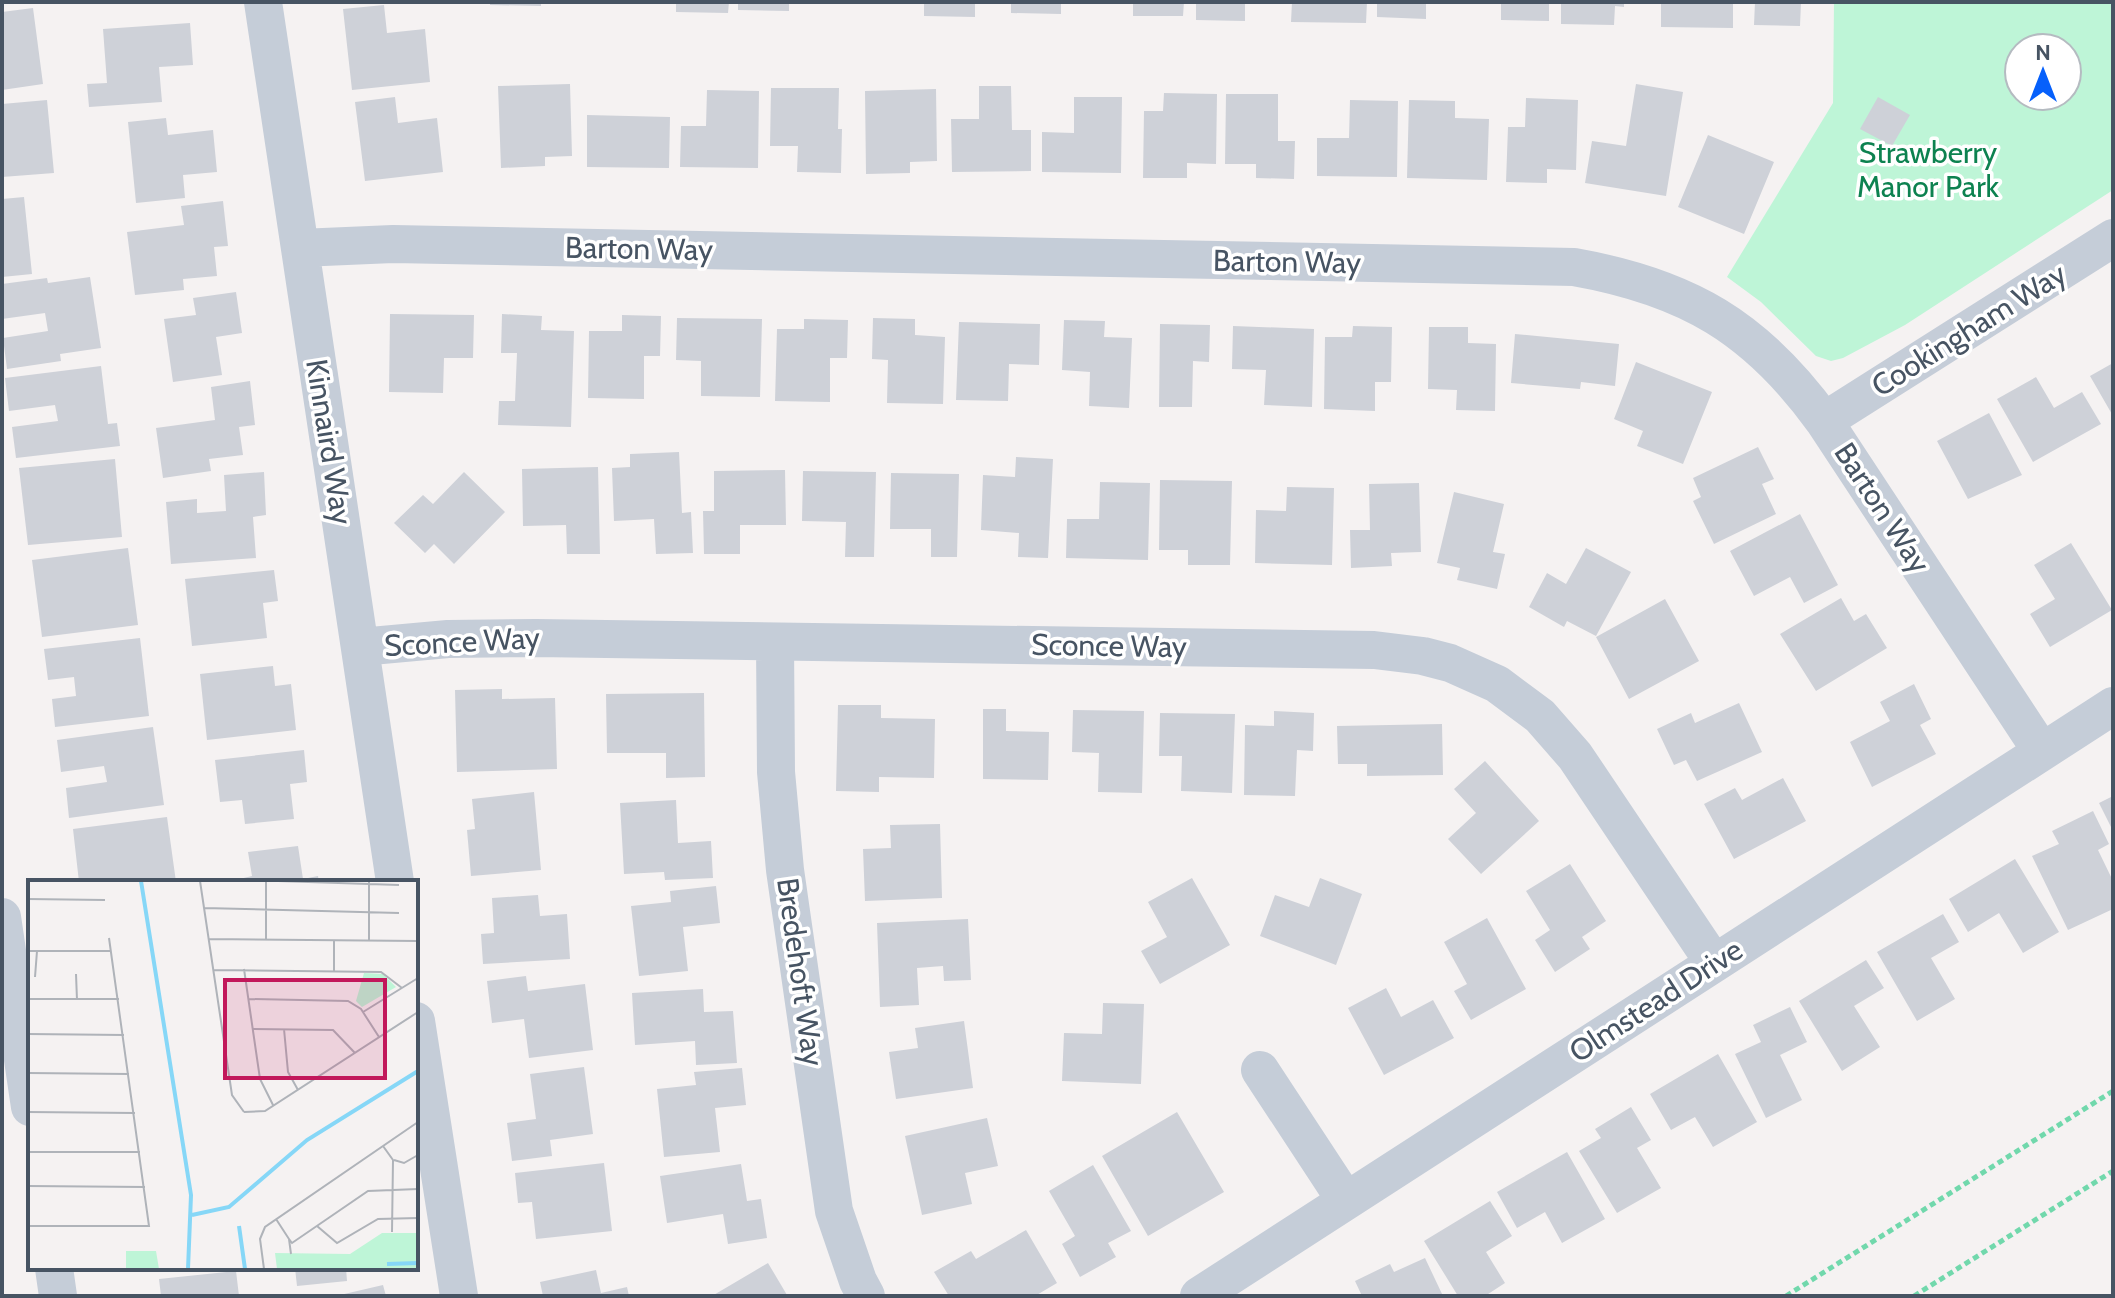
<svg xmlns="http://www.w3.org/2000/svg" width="2115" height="1298" viewBox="0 0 2115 1298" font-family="Cabin,sans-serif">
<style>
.green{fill:#bef5d7;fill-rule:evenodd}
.building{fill:#ced1d8}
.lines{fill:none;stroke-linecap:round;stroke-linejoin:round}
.path{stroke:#71d8ac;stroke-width:5;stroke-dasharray:6 4;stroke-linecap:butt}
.street{stroke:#c5cdd8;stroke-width:38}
.labels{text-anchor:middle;stroke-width:7;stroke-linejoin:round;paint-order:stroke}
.park-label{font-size:30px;fill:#0d8250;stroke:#fff}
.street-label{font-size:30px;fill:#475463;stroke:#fff}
.inset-river{fill:none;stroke:#86d7f7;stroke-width:4}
.inset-road{fill:none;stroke:#afb3b9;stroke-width:2}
.view{fill:#c2185b;fill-opacity:0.15;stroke:#c2185b;stroke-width:4}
.inset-edge{fill:none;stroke:#475463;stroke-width:4}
</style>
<rect width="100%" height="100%" fill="#f5f2f2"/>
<path class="green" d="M1834,2h279v188l-208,135 -62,33 -12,3 -15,-5 -55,-54 -34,-25 106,-174zM2019,48h48v48h-48z"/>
<path class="building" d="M490,2h51v4l-51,-1z
M676,2h53l-1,11 -52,-1z
M738,2h51v9l-51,-1z
M924,2h51v15l-51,-1z
M1011,2h50v12l-50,-1z
M1133,2h51l-1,14h-50z
M1196,2h49v19l-49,-1z
M1292,2h75l-1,21 -75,-1z
M1377,2h49v17l-49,-2z
M1501,2h48v19l-48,-1z
M1561,2h63v5l-9,-1 -1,19 -53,-1z
M1661,2h72v26l-72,-1z
M1755,2h46l-1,24 -46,-1z
M384,5l3,28 38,-4 5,53 -78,8 -9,-81z
M33,8l10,76 -41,6v-78z
M190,23l3,42 -34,2 3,35 -73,5 -2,-23 20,-1 -4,-54z
M570,84l2,72 -27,1v9l-44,2 -3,-82z
M1636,84l47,8 -17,104 -81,-13 7,-42 34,5z
M979,86h32l1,44h19v41l-79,1 -1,-53h28z
M771,88h68l-1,41h4l-1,44 -44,-1 1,-26h-28z
M936,89l1,72 -27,1v11l-44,1 -1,-83z
M707,90l52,1 -1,77 -78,-1 1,-41h25z
M1164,93l53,1 -1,70 -29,-1v15h-44l1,-67h19z
M1226,94h52v47h17l-1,38 -38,-1v-14h-31z
M395,97l3,26 39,-5 6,54 -78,9 -10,-79z
M1074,97h48l-1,76 -79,-1v-40l32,1z
M1878,97l32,18 -18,31 -32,-17z
M1526,98l52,2 -2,70 -29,-1v14l-41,-1 2,-55h17z
M47,100l7,73 -52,4v-73z
M1350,100l48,1 -1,76 -80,-1v-38h32z
M1409,100l46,1v17l34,1 -2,61 -80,-2z
M587,115l83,2 -1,51 -82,-1z
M166,118l2,17 45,-5 4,42 -34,3 2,23 -49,5 -8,-81z
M1708,135l66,27 -30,72 -66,-27z
M24,197l8,77 -30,3v-78z
M223,201l5,45 -14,1 3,29 -34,3 1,11 -49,5 -8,-63 57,-7 -3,-19z
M90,277l11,71 -41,6 1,7 -54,8 -4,-31 45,-7 -3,-18 -43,6v-35l45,-6 1,5z
M236,292l6,41 -26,4 6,38 -49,7 -9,-63 32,-4 -3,-17z
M390,314l84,1 -1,43h-29l-1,35 -54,-1z
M502,314l40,2 -1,14 33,1 -3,96 -73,-2 1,-24h16l2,-48h-16z
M622,315l39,1 -1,40h-16v43l-56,-1 1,-67h33z
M677,318l85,1 -2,78 -59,-1v-35l-25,-1z
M873,318l42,1v16l30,2 -2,67 -56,-1 1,-43 -16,-1z
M804,319l44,1 -1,38h-17v44l-55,-1 2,-72h27z
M1064,320l41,1 -1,16 28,1 -3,70 -40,-2 1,-34 -28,-2z
M959,322l81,2 -1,41 -30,-1 -1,37 -52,-1z
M1160,324l50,1 -1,37 -16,-1 -1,46h-33z
M1233,326l81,3 -2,78 -48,-2 2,-35 -34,-1z
M1353,326l39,1 -1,55h-16v29l-51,-2 1,-72h27z
M1429,327h39v16l28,1 -1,67 -39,-1 1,-20 -29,-1z
M1515,334l104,10 -4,42 -34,-4 -1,7 -69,-6z
M1636,362l76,30 -29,72 -46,-18 6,-15 -29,-12z
M2113,363v53l-23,-40z
M101,366l7,58 9,-1 3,23 -104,12 -4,-31 46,-6 -3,-16 -46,6 -4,-33z
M2036,377l18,31 28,-16 19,32 -68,38 -36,-63z
M250,381l5,44 -16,2 4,28 -34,4 2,12 -48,7 -7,-50 59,-8 -4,-33z
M1989,413l33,62 -54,24 -31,-58z
M1758,447l16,32 -12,5 14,30 -62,30 -21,-43 8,-4 -8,-19z
M679,452l3,61 9,-1 2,41 -37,1 -2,-35 -40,2 -2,-53 18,-1v-13z
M1016,457l37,2 -5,99 -30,-1 1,-24 -38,-3 2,-55 32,2z
M115,459l7,78 -94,8 -9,-77z
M598,467l2,87h-33l-1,-29 -43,1 -1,-57z
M785,470l1,55h-46v29h-36l-1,-43h11v-40z
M803,471l73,1 -2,85h-29l1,-35 -44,-1z
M264,472l2,43 -13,2 3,41 -85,6 -5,-62 31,-3v14l29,-2 -2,-36z
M464,472l41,40 -51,52 -20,-20 -9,9 -31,-30 29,-28 10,9z
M891,473l68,1 -2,83h-26v-28h-41z
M1160,480l72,1 -2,84h-42v-15h-29z
M1100,482l50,1 -2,77 -82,-2 1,-39h32z
M1419,483l2,69 -30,1 1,13 -41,2 -1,-38h20l-1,-46z
M1287,487l47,1 -2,77 -77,-2 1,-53 30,1z
M1454,492l50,12 -11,48 12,2 -8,35 -40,-9 3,-12 -23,-5z
M1800,514l38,71 -34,18 -14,-26 -36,19 -24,-45z
M2071,543l41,67 -62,37 -20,-33 25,-15 -21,-34z
M128,548l10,77 -96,12 -10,-77z
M1586,548l45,24 -35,64 -29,-15 -3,6 -35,-20 18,-34 19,11z
M274,570l4,31 -15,2 4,35 -75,8 -7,-67z
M1841,598l13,23 12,-7 21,34 -71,43 -36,-57z
M1665,599l34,62 -70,38 -33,-62z
M140,638l9,78 -94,11 -3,-28 24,-3 -2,-19 -26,3 -4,-31z
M273,666l2,20 16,-2 5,46 -89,10 -7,-66z
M1914,684l17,35 -11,6 16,29 -64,33 -22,-45 40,-21 -10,-19z
M502,689v10l53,-1 2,71 -100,3 -2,-82z
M704,693l1,84 -39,1v-25h-59l-1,-59z
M1739,703l23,49 -65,29 -11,-21 -12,5 -17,-36 34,-16 4,10z
M838,705h43v13l54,1 -1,59 -55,-1v15l-43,-1z
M983,709h23v22l43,1 -1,48 -65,-1z
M1073,710l71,1 -2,82 -44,-1 1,-39 -27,-1z
M1274,711l40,2 -1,38 -16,-1 -2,46 -51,-1 1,-70 29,1z
M1160,713l75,1 -3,79 -51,-2 1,-35h-23z
M1442,724l1,51 -76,1v-12h-29l-1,-38z
M153,727l11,78 -95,13 -3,-30 41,-6 -3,-16 -43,6 -4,-32z
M304,750l3,32 -17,2 4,35 -49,5 -3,-24 -22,2 -5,-42z
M1485,761l54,60 -58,53 -33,-35 28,-26 -22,-24z
M1783,778l23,43 -72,38 -30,-55 31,-16 7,12z
M534,792l7,78 -70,6 -4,-46 8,-1 -3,-30z
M2113,796v35l-14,-28z
M676,800l2,43 33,-2 2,37 -48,2 -1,-8 -40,2 -4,-71z
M2093,811l16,33 -11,6 15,31v28l-45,21 -36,-74 27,-12 -7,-13z
M167,817l9,65h-97l-6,-53z
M940,824l2,74 -77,3 -2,-52 28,-1 -1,-23z
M298,846l5,33 15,-3 1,6h-92l25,-6 -4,-24z
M2015,859l44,73 -36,21 -24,-40 -31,19 -19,-33z
M1570,864l36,57 -24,16 8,12 -35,23 -20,-32 15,-10 -24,-39z
M1192,878l38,67 -70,39 -19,-33 26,-14 -19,-35z
M1320,878l42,16 -26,71 -76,-29 15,-41 34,12z
M716,886l4,37 -37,4 5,44 -49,5 -8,-70 40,-4 -1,-11z
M538,895l2,21 27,-2 3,45 -87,5 -2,-30 13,-1 -2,-35z
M1943,914l16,28 -28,16 24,41 -38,22 -40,-69z
M1487,918l39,71 -55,31 -17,-29 13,-7 -23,-42z
M968,919l3,61 -27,1 -1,-15 -26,2 2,37 -39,2 -3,-84z
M1866,960l18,28 -30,18 26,41 -38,24 -43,-70z
M526,976l2,15 57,-7 8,66 -64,8 -5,-39 -32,4 -5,-42z
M1386,988l15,29 32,-17 21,38 -70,37 -36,-67z
M703,989l1,23 29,-1 4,52 -41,2 -1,-24 -60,4 -3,-52z
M1103,1003l41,1 -3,80 -79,-3 2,-48 38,1z
M1790,1007l17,35 -27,13 22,45 -36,18 -31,-64 26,-12 -8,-17z
M964,1021l9,67 -77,11 -7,-47 29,-4 -3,-20z
M1718,1054l39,68 -44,25 -18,-30 -24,13 -21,-36z
M584,1067l9,67 -43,6 2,16 -40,5 -5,-38 29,-4 -6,-45z
M742,1068l4,37 -31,3 5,44 -56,5 -7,-68 39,-4 -2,-13z
M1631,1107l20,33 -14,8 24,40 -44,25 -38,-62 22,-13 -6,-9z
M1177,1112l47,80 -76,44 -46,-80z
M987,1118l11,48 -33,7 7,31 -50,11 -17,-79z
M1567,1152l38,67 -43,24 -17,-31 -28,16 -20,-36z
M604,1163l8,68 -76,8 -4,-37 -14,1 -3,-30z
M741,1164l6,37 14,-2 6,39 -39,6 -5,-30 -56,9 -7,-47z
M1093,1165l38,66 -23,12 8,14 -36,20 -18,-33 13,-8 -26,-45z
M1490,1201l22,35 -26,16 19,31 -20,13h-27l-34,-55z
M1026,1230l31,53 -22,13h-86l-15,-24 37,-21 5,8z
M1425,1258l18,38h-81l-7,-15 35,-17 4,8z
M768,1263l19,32 -2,1h-73z
M295,1268h51l1,13 -50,5z
M596,1270l5,23 26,-6 2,9h-86l-3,-14z
M236,1271l3,25h-78l-2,-17z
M383,1285l3,11h-46v-1z"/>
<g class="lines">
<path class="path" d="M1786,1296l327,-205
M1914,1296l199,-125"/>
<path class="street" d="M263,2l132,880
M300,248l93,-4 1181,23c113,20 182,60 250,154l218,331
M1824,421l289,-183
M775,642l1,130 9,98 49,341 24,70 8,15
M360,647l88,-8 88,-1 838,12 49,6 27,7 47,21 43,32 35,40 139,207
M2,917l28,190
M416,1021l43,275
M1260,1070l86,131
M54,1268l4,28
M1199,1296l914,-590"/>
</g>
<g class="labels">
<g class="park-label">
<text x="1928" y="163">Strawberry<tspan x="1928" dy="34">Manor Park</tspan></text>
</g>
<g class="street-label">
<text transform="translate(639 249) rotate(1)" y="10">Barton Way</text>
<text transform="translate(1287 262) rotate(1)" y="10">Barton Way</text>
<text transform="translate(1969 330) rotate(-32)" y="10">Cookingham Way</text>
<text transform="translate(329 442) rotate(81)" y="10">Kinnaird Way</text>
<text transform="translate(1882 508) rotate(57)" y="10">Barton Way</text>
<text transform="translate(462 642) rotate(-3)" y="10">Sconce Way</text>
<text transform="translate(1109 646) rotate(1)" y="10">Sconce Way</text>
<text transform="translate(800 972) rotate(82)" y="10">Bredehoft Way</text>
<text transform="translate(1656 1001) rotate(-33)" y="10">Olmstead Drive</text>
</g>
</g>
<g transform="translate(28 880)">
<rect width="390" height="390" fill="#f5f2f2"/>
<path d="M336,93l19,1 13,13 -34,20 -6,-6zM354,353h36v36h-141l-2,-16 75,1zM98,371h30l3,18h-33z" fill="#bef5d7"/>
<path class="inset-river" d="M113,1l50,314 -3,74M164,335l37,-8 78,-67 111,-69M211,346l6,43M359,384l31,-1"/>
<path class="inset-road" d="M172,1l32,214 12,17M250,1l121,4M341,1v60M0,19l77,1M176,28l195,5M181,59l209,2M238,59v-58M0,71h83M216,89l16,110 13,26M186,90l167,2 21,16M306,91v-31M48,94l1,26M7,97l2,-26M0,119h91M220,119l100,2 13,8 18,28M335,132l55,-34M224,149l81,1 22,23M256,149l4,43 10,18M0,154l96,1M0,193l101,1M0,232l107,1M216,232l21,-1 153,-99M355,266l10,14 -1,72M0,272h112M366,280l10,3 14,-8M0,306l117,1M248,339l13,20 2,15M0,346h121l-40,-288M289,346l20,17 41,-24 40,-1M261,359l3,4 76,-52 50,-2M236,389l-4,-30 5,-12 153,-105"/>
<path class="view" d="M197,100h160v98h-160z"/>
<rect width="390" height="390" class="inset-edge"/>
</g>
<rect width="2115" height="1298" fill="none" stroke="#475463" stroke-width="8"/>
<g transform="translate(2043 72)"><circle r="38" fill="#ffffff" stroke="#b5bbc1" stroke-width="2"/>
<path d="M0-6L14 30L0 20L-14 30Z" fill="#0660fb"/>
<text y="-12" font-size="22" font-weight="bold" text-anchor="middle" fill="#475463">N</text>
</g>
</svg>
